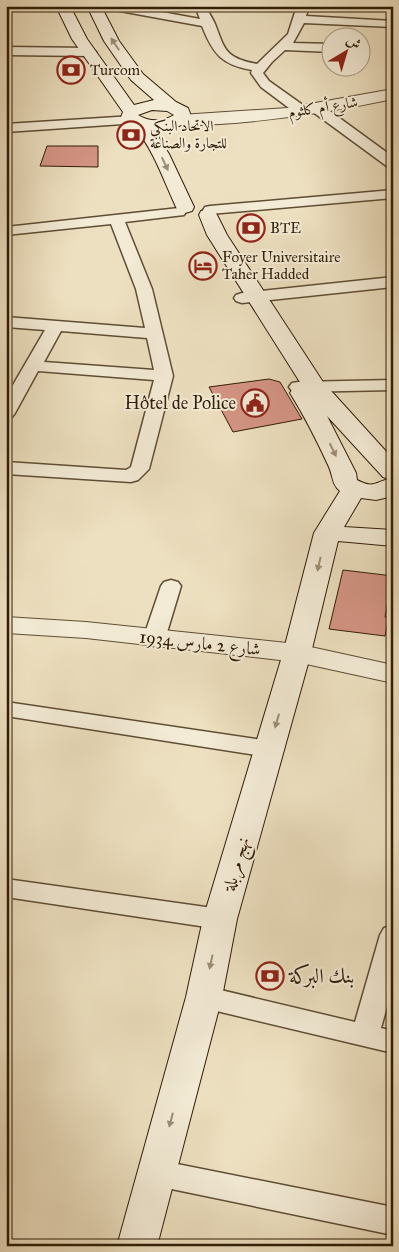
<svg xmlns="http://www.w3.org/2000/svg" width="399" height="1252" viewBox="0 0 399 1252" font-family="'IM FELL Great Primer',Amiri,serif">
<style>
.building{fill:#d59585;stroke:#301c06}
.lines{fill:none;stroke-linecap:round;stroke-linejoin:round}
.minor-casing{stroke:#5f4d34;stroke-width:3}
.tertiary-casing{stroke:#5f4d34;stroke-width:2}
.secondary-casing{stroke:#301c06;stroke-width:2}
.minor{fill:#f3ebd6;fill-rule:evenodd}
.tertiary{fill:#f3ebd6;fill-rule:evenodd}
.secondary{fill:#f3ebd6;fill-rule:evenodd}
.oneway{fill:#9b8e78}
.labels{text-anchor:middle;stroke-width:4;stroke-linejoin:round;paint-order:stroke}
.far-poi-label{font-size:15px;fill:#301c06;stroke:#f3ebd6;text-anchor:start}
.far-street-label{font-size:15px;fill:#301c06;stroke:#f3ebd6}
.poi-label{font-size:18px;fill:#301c06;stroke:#f3ebd6;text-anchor:end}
.street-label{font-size:18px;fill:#301c06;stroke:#f3ebd6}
.near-poi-label{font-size:21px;fill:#301c06;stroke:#f3ebd6;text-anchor:start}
</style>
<rect width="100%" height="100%" fill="#ede0c0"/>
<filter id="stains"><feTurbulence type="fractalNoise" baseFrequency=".004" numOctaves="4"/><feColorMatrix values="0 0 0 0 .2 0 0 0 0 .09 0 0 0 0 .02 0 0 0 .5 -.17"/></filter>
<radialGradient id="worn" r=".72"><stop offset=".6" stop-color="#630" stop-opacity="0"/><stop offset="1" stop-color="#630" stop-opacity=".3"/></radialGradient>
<path class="building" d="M47,146h51v21l-58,-1z
M269,379l11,3 22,37 -69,13 -24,-45z
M343,570l50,6 -8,41h4l-4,19 -56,-7z"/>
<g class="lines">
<g class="minor-casing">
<path id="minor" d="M104,6h25l71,13 -5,-13h11c2,6 7,13 9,18 10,26 10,34 42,40l31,-30 9,-28h12l-3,10 87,5v6l-89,-4 -11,20 39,1v8l-47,-2 -13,12 -9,11 6,8 38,27 1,3 -6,4 -5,-1 -36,-27 -10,-14 1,-3c-30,-5 -39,-16 -50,-44l-93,-17z
M6,47l84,1 6,4 -6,4 -84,-1z
M318,105l5,1 70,51v11l-5,-1 -75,-55 -1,-3z
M133,116l6,4 -1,3 -132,9v-8z
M393,190v8l-183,16 -5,-1 -2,-3 2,-3 5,-1z
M179,208l5,1 2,3 -2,3 -59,7 27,67 21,87 -24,93 -11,11 -7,2 -125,-8v-12l120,8 5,-3 23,-87 -116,-9 -23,42 -3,4 -6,1v-21l39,-67 -39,-3v-10l139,11 -9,-39 -25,-65 -105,11v-8zM61,331l86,7 7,32 -110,-8z
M393,277v10l-151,16 -6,-2 -2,-3 2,-3 6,-2z
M393,380v10l-95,2 -6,-1 -3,-4 3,-4 6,-1z
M171,580l7,2 3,4 -16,53 -3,5 -8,2 -8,-2 -3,-5 18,-53 3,-4z
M6,702l263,39 8,3 4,5 -4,5 -8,3 -263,-41z
M6,879l214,30 9,3 4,7 -4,7 -9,3 -214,-32z
M393,925v60l-12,43 12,3v22l-189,-45 -10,-4 -4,-7 4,-7 10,-4 151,36 25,-87 4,-7z
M157,1160l236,47v28l-236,-49 -11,-4 -4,-9 4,-9z"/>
</g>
<g class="tertiary-casing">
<path id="tertiary" d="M393,89v10c-57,12 -114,21 -173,25 -14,0 -32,3 -46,0l-2,-4 2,-4 6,-1 107,-7z
M6,617l80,5 211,22 96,21v18l-96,-21 -211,-24 -80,-5z"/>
</g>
<g class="secondary-casing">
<path id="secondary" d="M56,6h14l17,33 47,66 20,-5 -23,-20 -27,-39 -17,-35h14l18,35 24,33 33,28 12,6 3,8c-8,12 -24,15 -37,14l15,24 25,53 -2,4 -7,2 -7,-2 -2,-4c-12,-26 -22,-56 -40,-78 -4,-5 -11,-6 -15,-12l2,-5 -51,-73zM152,110l15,1 7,4c-11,7 -25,7 -36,0z
M208,209l7,2 12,24 96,147 70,77v37l-17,4 -15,-2 -17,29 49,3v16l-55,-5 -27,112 -74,266 -15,78 -65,249h-40l69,-249 17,-78 80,-266 31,-120 26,-42c-8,-6 -7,-15 -11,-24 -12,-26 -24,-50 -39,-74l3,-5 10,-1 -96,-152 -8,-20 2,-4zM327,416l56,61 6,2c-14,3 -15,10 -32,1l-1,-7z"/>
</g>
<use href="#minor" class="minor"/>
<use href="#tertiary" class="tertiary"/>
<use href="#secondary" class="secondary"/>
</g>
<defs><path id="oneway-solid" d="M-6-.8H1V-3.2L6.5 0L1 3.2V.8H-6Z" transform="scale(1.25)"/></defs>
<g class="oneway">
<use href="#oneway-solid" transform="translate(115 44) rotate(-123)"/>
<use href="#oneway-solid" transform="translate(165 164) rotate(65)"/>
<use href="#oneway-solid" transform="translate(333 450) rotate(64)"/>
<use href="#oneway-solid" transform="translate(319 564) rotate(103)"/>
<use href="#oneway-solid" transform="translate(277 721) rotate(106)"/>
<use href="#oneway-solid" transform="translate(211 962) rotate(102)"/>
<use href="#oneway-solid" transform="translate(171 1120) rotate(105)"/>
</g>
<defs>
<g id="bank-ring" transform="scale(1.4375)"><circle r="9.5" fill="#f3ebd6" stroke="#8f2418" stroke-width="1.5"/><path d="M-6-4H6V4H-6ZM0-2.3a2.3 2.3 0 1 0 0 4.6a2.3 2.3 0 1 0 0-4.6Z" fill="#8f2418"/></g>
<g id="hotel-ring" transform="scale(1.4375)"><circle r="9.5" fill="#f3ebd6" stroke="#8f2418" stroke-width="1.5"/><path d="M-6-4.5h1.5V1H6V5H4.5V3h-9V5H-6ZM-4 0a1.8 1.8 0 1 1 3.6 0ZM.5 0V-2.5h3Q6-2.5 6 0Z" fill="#8f2418"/></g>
<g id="civic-ring" transform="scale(1.4375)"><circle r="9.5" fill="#f3ebd6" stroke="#8f2418" stroke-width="1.5"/><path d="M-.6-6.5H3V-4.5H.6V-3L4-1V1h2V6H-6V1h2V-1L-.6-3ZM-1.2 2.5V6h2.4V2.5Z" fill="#8f2418"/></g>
</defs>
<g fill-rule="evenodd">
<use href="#bank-ring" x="71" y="70"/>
<use href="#bank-ring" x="131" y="135"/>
<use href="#bank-ring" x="251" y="228"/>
<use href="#hotel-ring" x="203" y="266"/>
<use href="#civic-ring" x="255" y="403"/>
<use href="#bank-ring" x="270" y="976"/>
</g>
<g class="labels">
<g class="far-poi-label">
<text x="90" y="75">Turcom</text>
<text x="150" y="131">الاتحاد البنكي<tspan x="150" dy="17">للتجارة والصناعة</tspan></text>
<text x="270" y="233">BTE</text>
<text x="222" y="262">Foyer Universitaire<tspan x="222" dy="17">Taher Hadded</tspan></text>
</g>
<g class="far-street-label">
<text transform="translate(323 107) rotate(-9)" y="5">شارع أم كلثوم</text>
</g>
<g class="poi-label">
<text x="236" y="409">Hôtel de Police</text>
</g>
<g class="street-label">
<text transform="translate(200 643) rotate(6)" y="6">شارع 2 مارس 1934</text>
<text transform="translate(236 864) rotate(-74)" y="6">نهج مربلة</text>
</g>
<g class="near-poi-label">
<text x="289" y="983">بنك البركة</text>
</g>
</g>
<rect width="399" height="1252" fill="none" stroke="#ede0c0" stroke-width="25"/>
<rect x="8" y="8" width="384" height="1237" fill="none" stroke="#301c06" stroke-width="2.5"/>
<rect x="12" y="12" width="374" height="1227" fill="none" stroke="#301c06"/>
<g transform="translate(346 52) rotate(38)"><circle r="24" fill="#f3ebd6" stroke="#a59883"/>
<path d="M0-4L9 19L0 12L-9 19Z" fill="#8f2418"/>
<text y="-8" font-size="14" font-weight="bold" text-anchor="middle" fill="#301c06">ش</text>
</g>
<rect width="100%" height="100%" filter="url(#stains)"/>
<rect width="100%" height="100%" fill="url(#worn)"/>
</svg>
